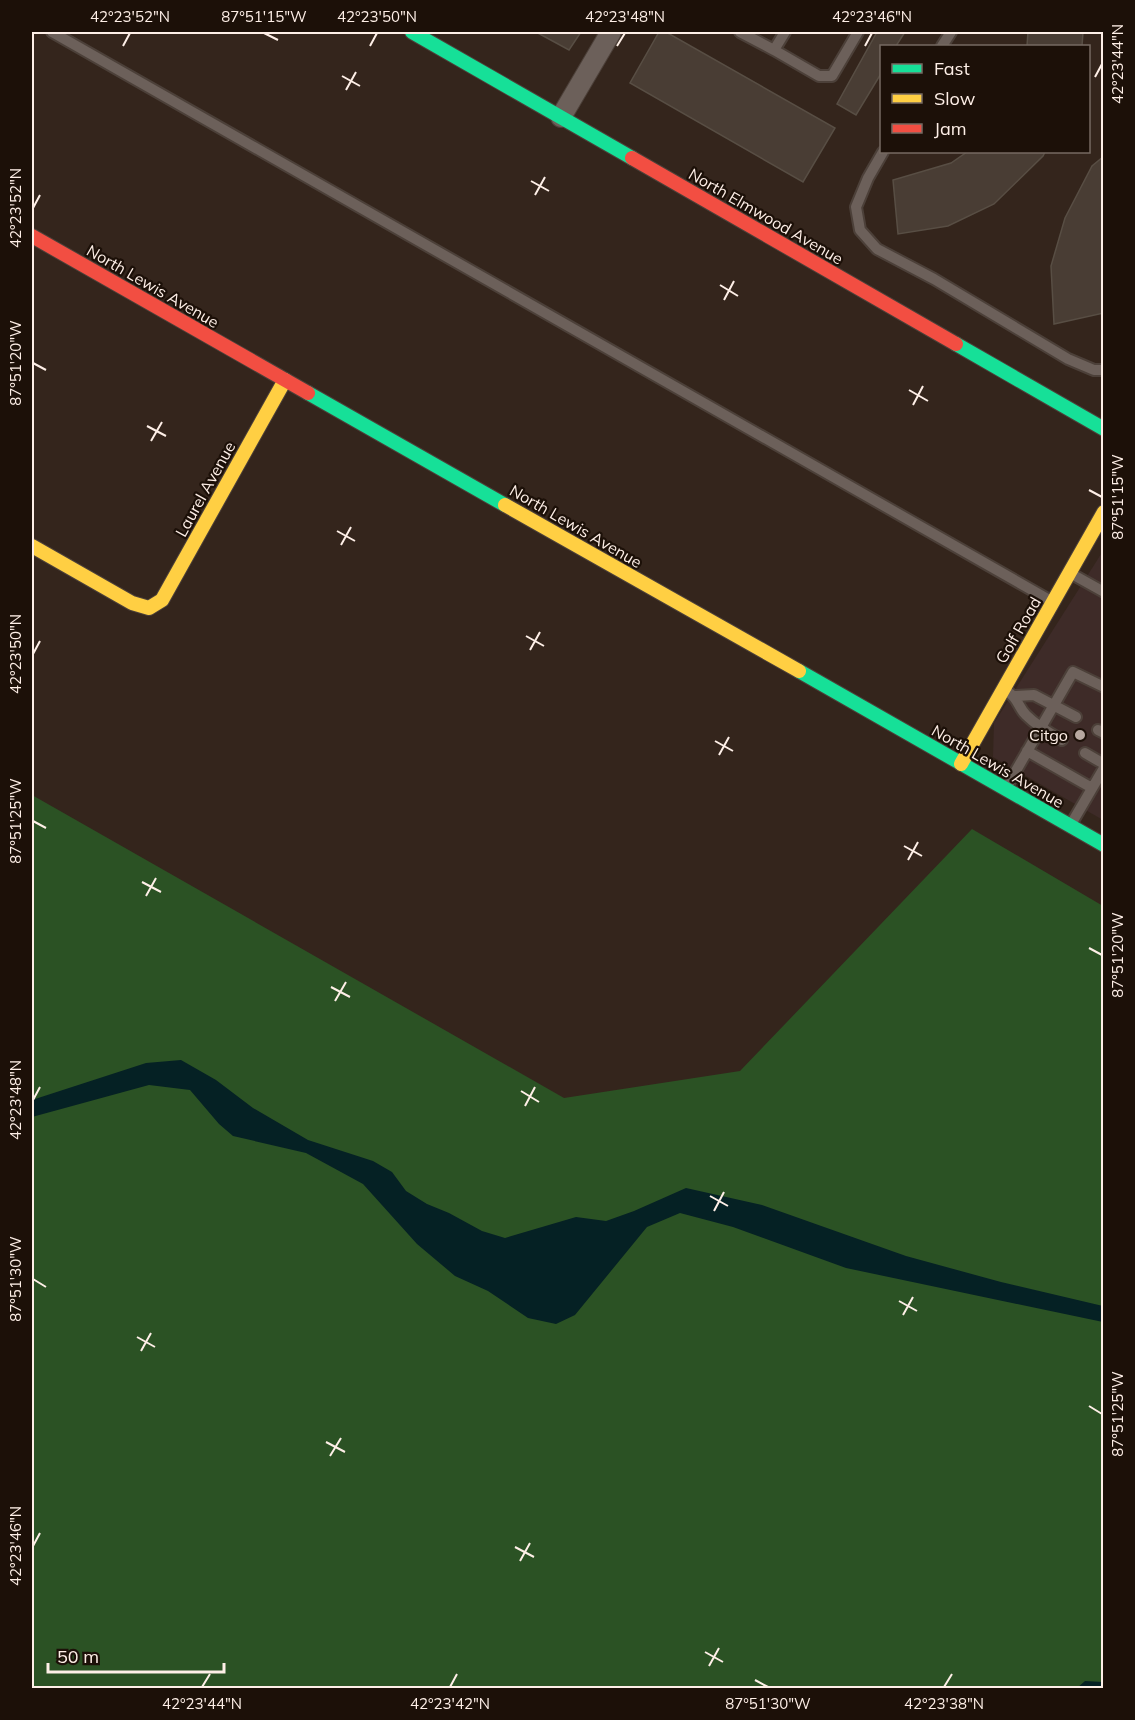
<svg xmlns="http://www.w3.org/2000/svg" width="1135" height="1720" viewBox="0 0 1135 1720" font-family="Mulish,sans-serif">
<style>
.commercial{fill:#3e2b28}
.green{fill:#2b5224}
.water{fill:#052124}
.building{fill:#493d34;stroke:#584e44;stroke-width:1.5}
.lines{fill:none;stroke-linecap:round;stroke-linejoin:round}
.lane-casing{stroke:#4c4039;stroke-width:14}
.street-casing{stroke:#4c4039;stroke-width:22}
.fast-casing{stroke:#4c4039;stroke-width:16}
.slow-casing{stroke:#4c4039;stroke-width:16}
.jam-casing{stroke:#4c4039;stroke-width:16}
.lane{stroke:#6c605a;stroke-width:10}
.street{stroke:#6c605a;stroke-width:20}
.fast{stroke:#16e098;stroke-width:14}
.slow{stroke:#ffcf43;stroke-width:14}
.jam{stroke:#f24e42;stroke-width:14}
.ticks{fill:none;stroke:#feefe7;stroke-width:2}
.poi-dot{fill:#b7a8a0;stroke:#1c1008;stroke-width:2}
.labels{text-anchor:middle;stroke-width:4.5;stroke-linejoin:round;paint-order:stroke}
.street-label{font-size:16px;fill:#feefe7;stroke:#1c1008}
.poi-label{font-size:16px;fill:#feefe7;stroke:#1c1008;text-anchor:end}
.neatline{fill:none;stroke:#feefe7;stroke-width:2}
.ticks-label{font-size:15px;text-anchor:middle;fill:#feefe7}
</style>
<rect width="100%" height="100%" fill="#34251c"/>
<path class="commercial" d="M1103,551v269l-110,-63 1,-34z"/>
<path class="green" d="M32,795l532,303 176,-27 232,-242 131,77v782h-1071z"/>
<path class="water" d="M181,1060l35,20 37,28 55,32 65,21 19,11 14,19 21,13 22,9 33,18 23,7 71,-21 30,4 28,-10 52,-23 76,17 144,51 95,26 102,24v16l-257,-54 -113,-41 -53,-14 -33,14 -72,88 -19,9 -28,-6 -40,-27 -33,-15 -38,-32 -54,-60 -57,-31 -73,-17 -14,-12 -29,-34 -41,-5 -117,32v-17l114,-37z
M1085,1681l18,1v6h-26z"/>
<path class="building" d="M536,32h45l-12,18z
M659,32h7l169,96 -32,54 -173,-99z
M877,32h28l-9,14h-14v26l-26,43 -19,-11z
M1028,32h55l-1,14h-55z
M967,152h78l-2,4 -49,48 -46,22 -50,8 -5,-54 58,-17z
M1104,156v157l-50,11 -3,-58 14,-48 27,-52z"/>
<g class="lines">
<g class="lane-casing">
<path id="lane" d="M52,32l1001,570
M740,32l34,18 11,-18
M942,46l9,-14
M774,50l45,26h13l26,-44
M883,152l-15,26 -12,29 4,23 17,19 57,30 134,80 26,11h10
M1070,573l34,19
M1005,690c14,8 12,16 21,25 11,11 23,18 36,25
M1015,696l19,-1 42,22
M1098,730l6,3
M1027,751l65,37
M1085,753l19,11
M1006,788l67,-116 31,15
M1070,826l34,-58"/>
</g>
<g class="street-casing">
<path id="street" d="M561,117l50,-85"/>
</g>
<g class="fast-casing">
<path id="fast" d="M412,32l220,126
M956,344l148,85
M308,393l197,112
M799,671l305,174"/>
</g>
<g class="slow-casing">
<path id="slow" d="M505,505l294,166
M32,546l100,57 17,5 13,-8 123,-220
M961,764l143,-252"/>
</g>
<g class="jam-casing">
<path id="jam" d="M632,158l324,186
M32,236l276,157"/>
</g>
<use href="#lane" class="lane"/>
<use href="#street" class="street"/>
<use href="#fast" class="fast"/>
<use href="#slow" class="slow"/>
<use href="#jam" class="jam"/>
</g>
<path class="ticks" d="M264,33l14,7M123,46l7,-13M370,46l7,-13M617,46l8,-13M865,46l7,-13M342,76l18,10M1095,77l7,-13M346,90l10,-18M531,181l18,10M535,195l10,-18M33,208l7,-13M720,285l18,11M724,300l10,-19M33,363l13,7M909,390l19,11M913,405l10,-19M147,426l19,10M151,441l11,-19M1089,490l13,7M337,531l18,10M341,545l10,-18M526,636l18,10M530,650l10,-18M33,654l7,-13M715,741l18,10M719,755l10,-18M33,821l13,7M904,846l18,10M908,860l10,-18M142,882l19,10M146,896l10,-18M1089,948l13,7M331,987l19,10M335,1001l11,-19M521,1091l18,11M33,1100l7,-13M525,1106l10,-19M710,1196l18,10M714,1211l10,-19M33,1279l13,8M899,1301l18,10M903,1315l10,-18M137,1337l18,10M141,1351l10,-18M1089,1406l13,8M326,1442l19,10M330,1456l11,-18M33,1546l7,-13M515,1547l19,10M520,1561l10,-18M705,1652l18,10M709,1666l10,-18M755,1680l13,7M202,1687l8,-13M450,1687l7,-13M944,1687l8,-13"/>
<circle class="poi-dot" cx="1080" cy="735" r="6"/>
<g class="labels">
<g class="street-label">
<text transform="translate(766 216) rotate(30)" y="6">North Elmwood Avenue</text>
<text transform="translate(153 286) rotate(30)" y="6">North Lewis Avenue</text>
<text transform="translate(205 489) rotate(-61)" y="6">Laurel Avenue</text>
<text transform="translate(576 526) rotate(30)" y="6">North Lewis Avenue</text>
<text transform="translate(1018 630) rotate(-60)" y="6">Golf Road</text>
<text transform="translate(998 766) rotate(30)" y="6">North Lewis Avenue</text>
</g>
<g class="poi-label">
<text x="1068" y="741">Citgo</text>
</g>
</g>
<rect width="1135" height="1720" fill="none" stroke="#1c1008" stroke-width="66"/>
<rect x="880" y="45" width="210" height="108" fill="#1c1008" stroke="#766961" stroke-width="1.5"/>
<rect x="892" y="64" width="30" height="9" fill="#16e098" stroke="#766961" stroke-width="1.5"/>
<text x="934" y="75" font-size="18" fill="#feefe7">Fast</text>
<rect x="892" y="94" width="30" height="9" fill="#ffcf43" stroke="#766961" stroke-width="1.5"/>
<text x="934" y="105" font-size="18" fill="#feefe7">Slow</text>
<rect x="892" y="124" width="30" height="9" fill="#f24e42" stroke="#766961" stroke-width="1.5"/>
<text x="934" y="135" font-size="18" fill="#feefe7">Jam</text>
<path d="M48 1663v9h176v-9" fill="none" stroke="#feefe7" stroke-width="3"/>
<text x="57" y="1663" font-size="18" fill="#feefe7" stroke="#1c1008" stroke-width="4.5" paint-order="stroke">50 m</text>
<rect x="33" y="33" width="1069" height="1654" class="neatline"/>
<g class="ticks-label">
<text x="130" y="22">42°23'52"N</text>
<text x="264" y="22">87°51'15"W</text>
<text x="377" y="22">42°23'50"N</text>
<text x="625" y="22">42°23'48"N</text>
<text x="872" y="22">42°23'46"N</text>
<text transform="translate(1118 64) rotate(-90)" y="5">42°23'44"N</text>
<text transform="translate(16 208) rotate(-90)" y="5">42°23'52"N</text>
<text transform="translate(16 363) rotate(-90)" y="5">87°51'20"W</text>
<text transform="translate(1118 497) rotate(-90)" y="5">87°51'15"W</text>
<text transform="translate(16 654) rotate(-90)" y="5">42°23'50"N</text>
<text transform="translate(16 821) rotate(-90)" y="5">87°51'25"W</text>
<text transform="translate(1118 955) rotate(-90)" y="5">87°51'20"W</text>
<text transform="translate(16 1100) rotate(-90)" y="5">42°23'48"N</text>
<text transform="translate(16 1279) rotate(-90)" y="5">87°51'30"W</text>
<text transform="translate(1118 1414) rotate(-90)" y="5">87°51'25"W</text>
<text transform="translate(16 1546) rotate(-90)" y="5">42°23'46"N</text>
<text x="202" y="1709">42°23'44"N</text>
<text x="450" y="1709">42°23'42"N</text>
<text x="768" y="1709">87°51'30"W</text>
<text x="944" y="1709">42°23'38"N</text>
</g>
</svg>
